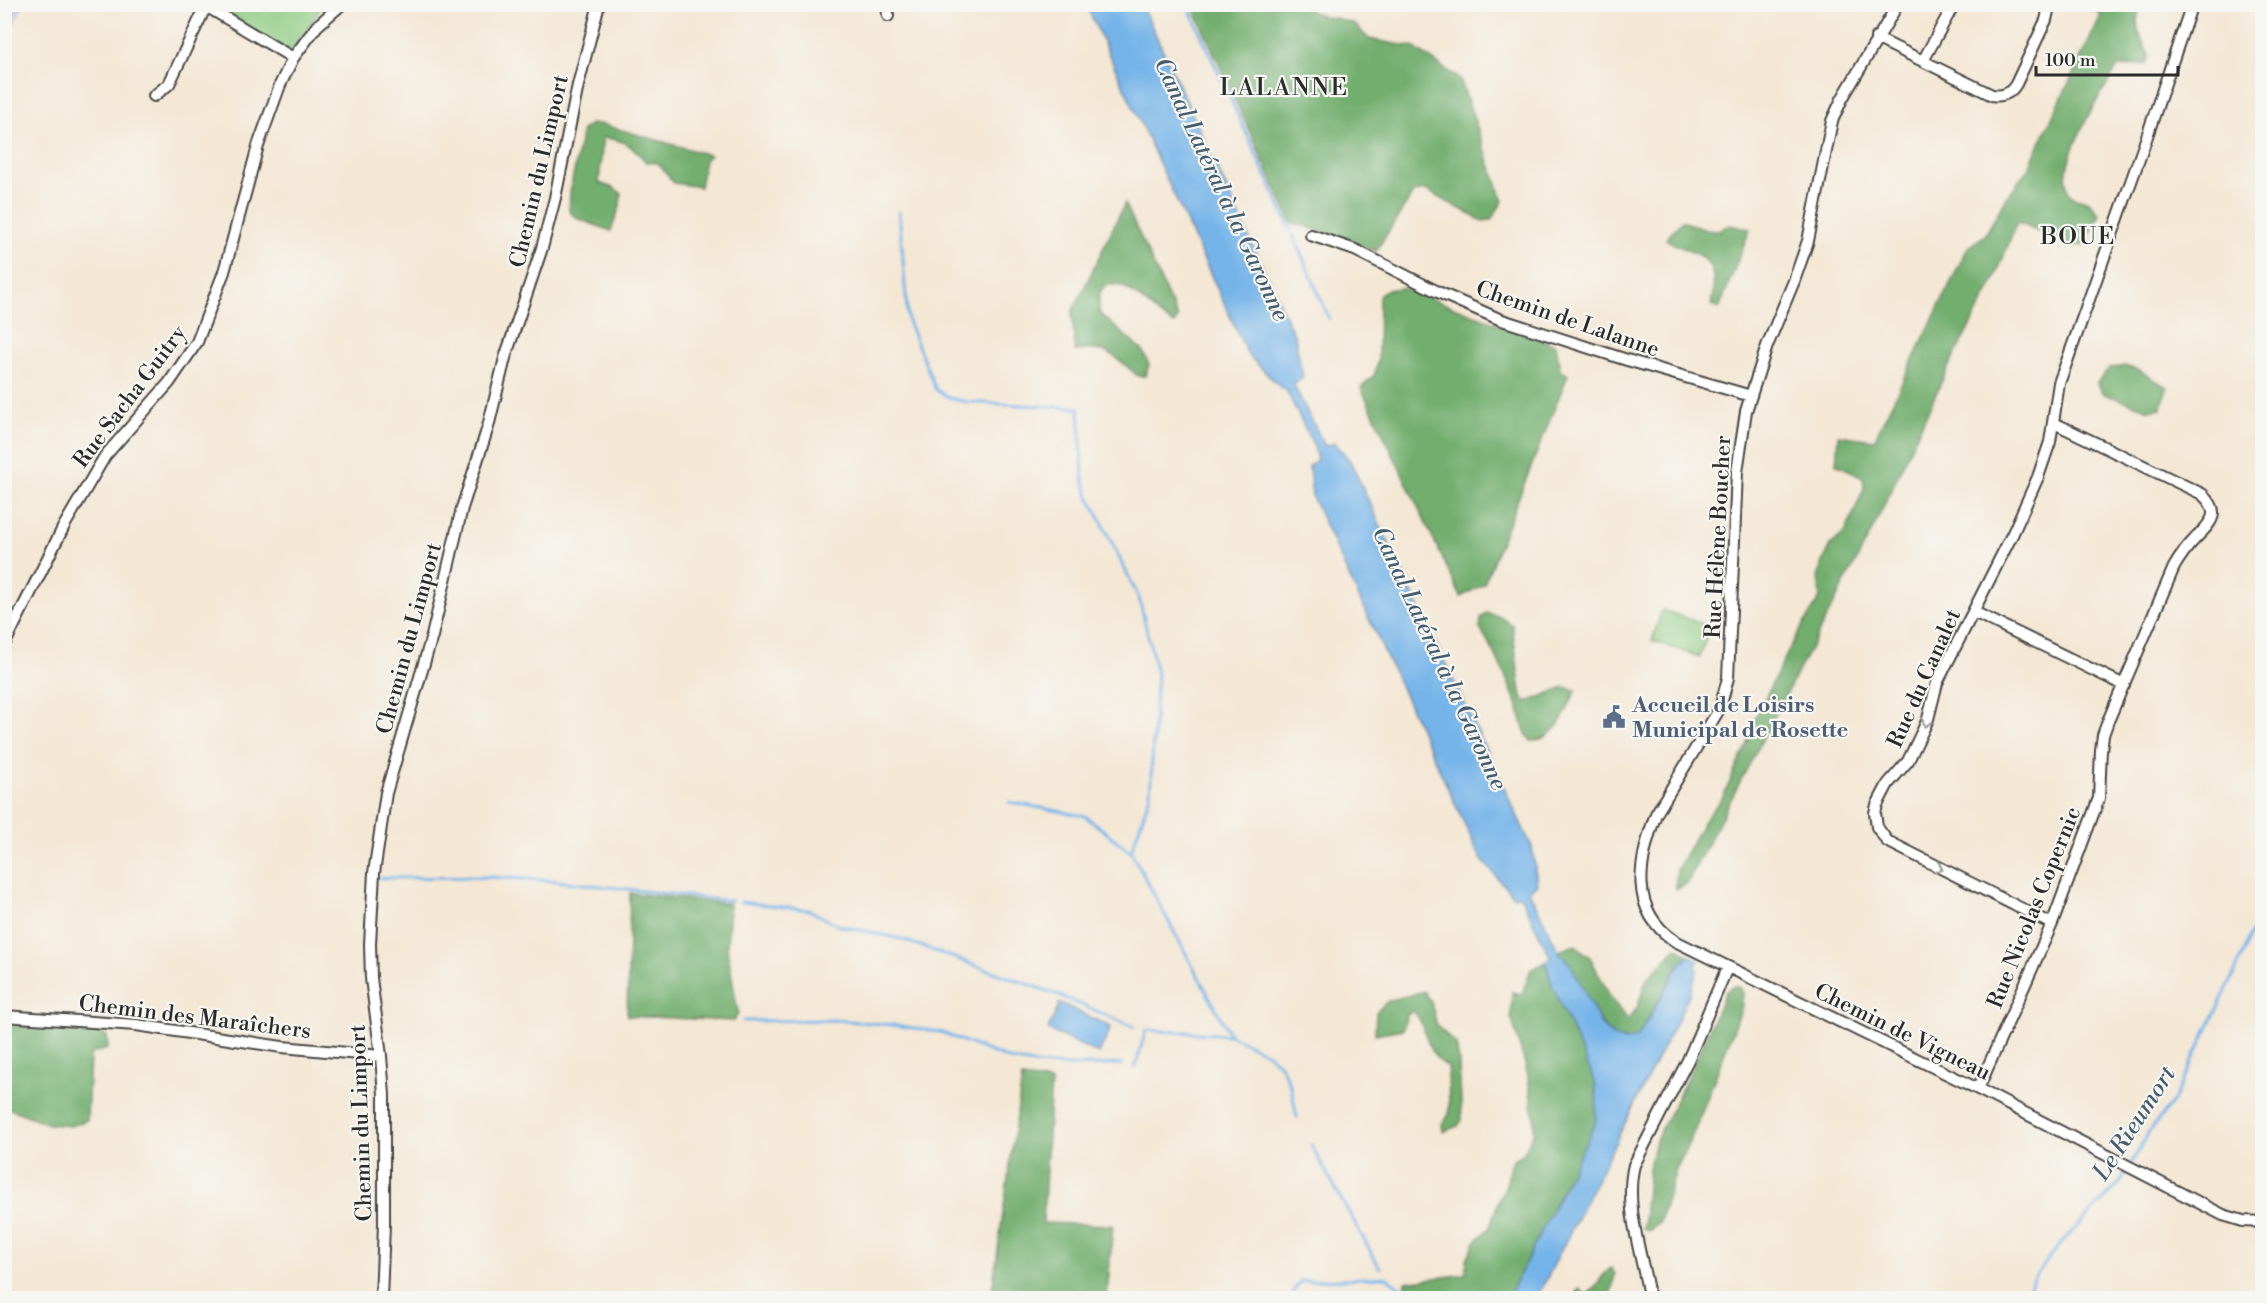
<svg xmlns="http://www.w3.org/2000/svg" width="2267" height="1303" viewBox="0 0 2267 1303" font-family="'Libre Bodoni',serif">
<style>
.industrial{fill:#c0c2dd}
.green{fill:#8dca80;stroke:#5c7a56;stroke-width:1.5}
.forest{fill:#72ae6e;stroke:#4e6c4c;stroke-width:1.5}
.water{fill:#75b4e9;stroke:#50708a;stroke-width:1.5}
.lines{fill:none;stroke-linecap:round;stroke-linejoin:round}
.stream{stroke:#75b4e9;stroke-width:3}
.minor-casing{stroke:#494744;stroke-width:14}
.minor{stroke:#fff;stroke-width:10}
.oneway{stroke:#a0a0a0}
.labels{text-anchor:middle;stroke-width:4.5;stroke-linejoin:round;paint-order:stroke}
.street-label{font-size:22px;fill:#2b2b2b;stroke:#f6f6f2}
.service-label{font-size:22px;font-weight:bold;fill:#4e5e75;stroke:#f6f6f2;text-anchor:start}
.neighbourhood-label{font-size:24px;letter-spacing:1.5px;fill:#2b2b2b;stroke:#f6f6f2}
.water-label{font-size:24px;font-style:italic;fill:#455b6e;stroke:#f6f6f2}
</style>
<rect width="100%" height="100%" fill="#f6f6f2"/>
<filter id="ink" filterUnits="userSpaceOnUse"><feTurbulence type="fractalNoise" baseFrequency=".0167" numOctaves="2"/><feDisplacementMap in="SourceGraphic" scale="12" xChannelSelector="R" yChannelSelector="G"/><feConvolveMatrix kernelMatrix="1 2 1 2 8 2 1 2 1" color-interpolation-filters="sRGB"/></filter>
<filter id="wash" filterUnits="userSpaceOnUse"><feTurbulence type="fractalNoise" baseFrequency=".008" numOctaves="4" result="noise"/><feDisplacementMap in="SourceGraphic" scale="24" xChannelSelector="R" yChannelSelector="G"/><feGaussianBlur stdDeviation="1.35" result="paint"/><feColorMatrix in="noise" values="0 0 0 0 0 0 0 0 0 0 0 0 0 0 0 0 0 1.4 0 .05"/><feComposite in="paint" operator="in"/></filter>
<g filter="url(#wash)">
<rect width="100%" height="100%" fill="#f4e7d4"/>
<path class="industrial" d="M5,4l19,1 -19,38 -1,-38z"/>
<path class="green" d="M213,5h110l-30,45h-8z
M1662,610l48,16 -10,31 -48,-16z"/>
<path class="forest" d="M1192,5h113l6,6 14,6 11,1 18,6 15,15 44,8 47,32 43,122 -12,19 -9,1 -56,-31 -12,2 -38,59 -71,-25 -13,-2z
M2066,5h76c-11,17 -1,33 7,51l-3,8 -28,3c-15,23 -66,100 -48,127 4,6 11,4 17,7 5,2 9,9 13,13l-14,30c-25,8 -45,-16 -69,-22l-22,57 -47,89 -75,161 -186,354 -7,5 -5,1 2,-19 26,-48 20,-25 23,-51 7,-24 38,-76 29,-49 -2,-19 3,-12 10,-21 15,-14 18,-43 -1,-11 -27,-13 2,-29 36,5 94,-193 17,-12 22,-38 23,-31 7,-17 62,-129 2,-7 -25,-8z
M591,124h10l109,31 -5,5 -5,27 -26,-4 -16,-20 -12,-1c-12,-15 -22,-23 -43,-24l-4,45 15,5 7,5 -1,13 -9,25 -35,-13 -7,-7 1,-19 12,-62z
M1125,203l53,115 -4,6c-17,-7 -40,-35 -53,-38 -24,-6 -24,12 -21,28l43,37 6,14 -4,11h-7c-26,-22 -27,-29 -63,-25l-3,-38z
M1682,221l24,9 9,1 15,-6 20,4 -31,80 -8,-4c4,-19 6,-42 -15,-51 -11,-6 -20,-7 -30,-15z
M1402,288l154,57 4,24 8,6 -84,209 -23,13 -100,-209 14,-14 3,-15 1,-63 7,-6z
M2125,366l15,5 27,16 -5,21 -13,2 -45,-16 -7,-11 13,-15z
M1486,613l14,3 12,9 9,67 3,9h6l34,-14 12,3c-10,21 -18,49 -45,51 -9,-11 -9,-22 -13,-35 -11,-26 -22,-54 -38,-77l1,-11z
M630,893l100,11 -3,43 11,66 -4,8 -107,-5z
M1575,945l15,12 20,39 18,24 9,-12 9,-27 30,-34 12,8 -3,6h-4l-44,77c-34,16 -53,-53 -67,-73 -3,-5 -8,-9 -12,-14z
M1546,962l6,23 43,96 2,20 -2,23 -87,174h-103l-2,-1 2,-15 61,-8 1,-15 8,-17 15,-15 9,-28 7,-14 6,-24 11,-7 11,-22v-14l-7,-47 -16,-54 1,-25 10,2 9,-25z
M1734,986l7,2 2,6 -2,16 -44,115 -21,45 -17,54 -10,7 -6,-2 6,-61 5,-24 40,-80 32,-73z
M1424,991l7,11 6,24 19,18 3,18 3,58 -4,6 -15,6 -1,-8 7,-10 -1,-47c-26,-15 -19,-41 -35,-56l-6,3 -4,15 -28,5 1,-22 12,-11z
M5,1025l93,6 9,5 1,13 -16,4 -2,4 -3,63 -16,6 -22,-2 -44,-17z
M1022,1078l29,4 -8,141 70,2 -6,73h-116z
M1611,1268l4,6 -5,24h-37l4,-7 3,-2 6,6c12,-6 14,-20 25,-27z"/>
<path class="water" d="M1086,5h56l153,332 8,41 -10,6 32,62 10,-3 15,18 182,386 5,37 -8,7 31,63 11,11 31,61 10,9 12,6 13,-3 45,-77h3l3,-6 11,5 -4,7 3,2 -10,29 -151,300h-29l87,-174 2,-23 -2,-20 -43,-96 -6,-23 5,-4 -31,-63 -6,2 -33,-38 -169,-362 -3,-31 8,-6 -3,-14 -29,-58 -3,1 -34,-34z
M1060,1003l51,24 -12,27 -51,-24z"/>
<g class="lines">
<path class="stream" d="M1187,4l104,226
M899,212l9,109 28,69 13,8 18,4 112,6 4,71 6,17 50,102 18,76 -7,121 -19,57 99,183 40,20 11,11 10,21 6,30
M1293,235l36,83
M1009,802l76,14 46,36
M380,878l110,-1 67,4 174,20
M741,902l68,8 28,15 64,14 152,54 81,34
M743,1021l93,-1 57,5 47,7 71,28 22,4 35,2 54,-2
M1135,1068l11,-38 84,5
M1311,1145l69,123
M1293,1298l1,-8 7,-9 85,-4 15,11 34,10
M2023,1298l16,-27 21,-27 59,-60 32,-55 22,-28 63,-131 15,-38 11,-16"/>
</g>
</g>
<g filter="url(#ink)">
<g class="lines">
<g class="minor-casing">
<path id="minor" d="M887,4l1,12
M1898,4l-56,95 -10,22 -24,120 -14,40 -27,65 -21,65 -9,61 -9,206 -8,30 -64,106c-17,46 -28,96 19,127l303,148 245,126 20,6 19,1
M1876,38l116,57c11,2 18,-1 24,-11l30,-64 3,-13
M1923,61l31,-57
M154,96l15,-12 37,-78 87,52
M1311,235l44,15 83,42 61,27 128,41 124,36
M1974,612l150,73
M4,645l60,-119 41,-70 64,-73 28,-41 27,-70 34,-126 22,-61 13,-27 24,-32 25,-22
M2052,924l-165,-83 -10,-14 -2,-14 2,-8 11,-21 20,-23 15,-31 5,-11 9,-36 76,-150 25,-56 12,-35 9,-59 7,-19 77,-216 49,-144
M4,1016l132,9 146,22 99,9
M1978,1089l74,-165 47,-126 2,-48 2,-15 5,-14 66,-154c6,-10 12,-19 20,-27 15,-16 30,-26 8,-46l-148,-71
M381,1298l3,-73v-130l-3,-39 -10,-78 -1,-34 4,-71 12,-80 46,-157 30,-128 26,-81 17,-69 37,-110 13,-50 23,-113 21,-81
M1651,1298l-3,-7c-7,-39 -24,-87 -14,-126l54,-105 39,-92"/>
</g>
<use href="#minor" class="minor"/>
</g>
<defs><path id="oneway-chevron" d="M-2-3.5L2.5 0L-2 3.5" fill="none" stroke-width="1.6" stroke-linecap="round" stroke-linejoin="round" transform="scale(1.5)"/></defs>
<g class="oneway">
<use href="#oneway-chevron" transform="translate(1926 723) rotate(112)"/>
<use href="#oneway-chevron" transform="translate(1939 868) rotate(27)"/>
</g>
</g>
<defs>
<g id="civic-bare" transform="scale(1.8)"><path d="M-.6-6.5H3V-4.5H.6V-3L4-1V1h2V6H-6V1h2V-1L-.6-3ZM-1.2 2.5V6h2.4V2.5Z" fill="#5c6f8a" stroke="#f6f6f2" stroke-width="2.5" paint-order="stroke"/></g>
</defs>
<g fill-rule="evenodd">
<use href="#civic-bare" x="1614" y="717"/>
</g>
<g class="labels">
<g class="street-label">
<text transform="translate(538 171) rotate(-77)" y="8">Chemin du Limport</text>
<text transform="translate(1568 318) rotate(19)" y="8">Chemin de Lalanne</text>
<text transform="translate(129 396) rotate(-53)" y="8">Rue Sacha Guitry</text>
<text transform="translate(1717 537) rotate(-87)" y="8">Rue Hélène Boucher</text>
<text transform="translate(408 638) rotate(-75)" y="8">Chemin du Limport</text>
<text transform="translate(1923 678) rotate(-66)" y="8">Rue du Canalet</text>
<text transform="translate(2033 907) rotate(-68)" y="8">Rue Nicolas Copernic</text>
<text transform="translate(195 1016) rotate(7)" y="8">Chemin des Maraîchers</text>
<text transform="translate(1903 1031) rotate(26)" y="8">Chemin de Vigneau</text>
<text transform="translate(360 1123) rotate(-92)" y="8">Chemin du Limport</text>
</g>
<g class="service-label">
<text x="1632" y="712">Accueil de Loisirs<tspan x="1632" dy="25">Municipal de Rosette</tspan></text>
</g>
<g class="neighbourhood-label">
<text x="1284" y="95">LALANNE</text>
<text x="2078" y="244">BOUE</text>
</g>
<g class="water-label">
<text transform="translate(1222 189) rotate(65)" y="8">Canal Latéral à la Garonne</text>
<text transform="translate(1440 658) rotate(65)" y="8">Canal Latéral à la Garonne</text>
<text transform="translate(2134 1123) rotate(-57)" y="8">Le Rieumort</text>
</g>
</g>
<rect width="2267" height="1303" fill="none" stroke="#f6f6f2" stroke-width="24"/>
<path d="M2036 66v9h142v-9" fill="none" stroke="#2b2b2b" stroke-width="3"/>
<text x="2045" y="66" font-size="18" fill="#2b2b2b" stroke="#f6f6f2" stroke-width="4.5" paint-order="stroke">100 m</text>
</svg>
